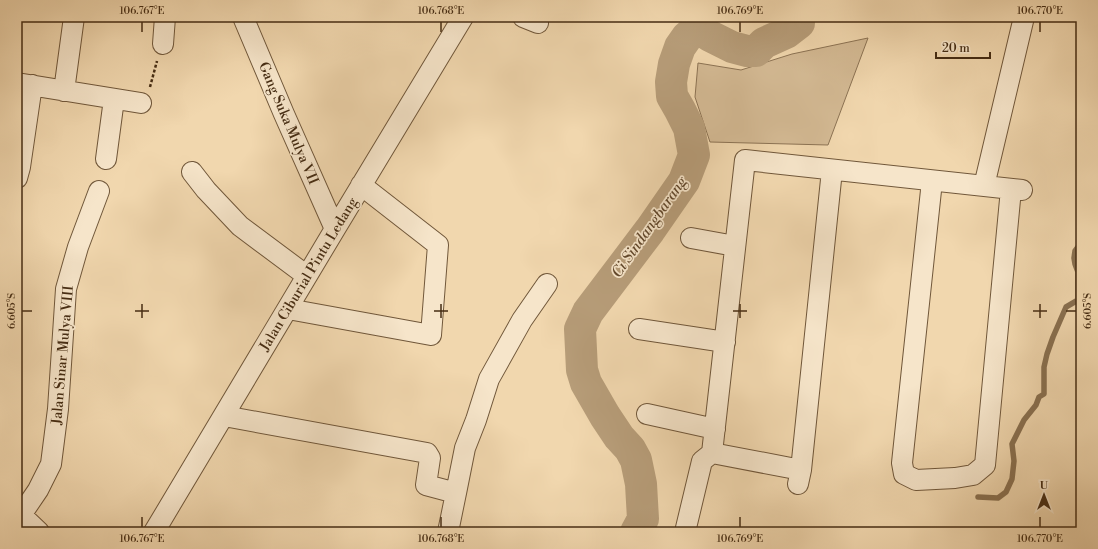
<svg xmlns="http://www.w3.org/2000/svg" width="1098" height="549" viewBox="0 0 1098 549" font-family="'Libre Bodoni',serif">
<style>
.green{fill:#d4ba94;stroke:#8c7354}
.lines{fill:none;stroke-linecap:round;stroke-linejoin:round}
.stream{stroke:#897050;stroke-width:5.5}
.river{stroke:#b79d79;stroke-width:32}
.minor-casing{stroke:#70573a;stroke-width:22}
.path{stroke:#452c13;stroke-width:2.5;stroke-dasharray:3 2;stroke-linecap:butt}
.minor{stroke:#f6e5ca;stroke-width:20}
.ticks{fill:none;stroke:#452c13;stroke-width:1.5}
.labels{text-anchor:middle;stroke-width:3.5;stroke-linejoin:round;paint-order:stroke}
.street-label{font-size:14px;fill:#452c13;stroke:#f6e5ca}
.water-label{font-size:15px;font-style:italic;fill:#62482c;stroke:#f6e5ca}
.neatline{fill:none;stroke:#452c13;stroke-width:1.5}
.ticks-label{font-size:10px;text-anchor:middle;fill:#452c13}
</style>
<rect width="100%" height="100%" fill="#f1d7ae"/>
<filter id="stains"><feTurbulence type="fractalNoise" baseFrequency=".005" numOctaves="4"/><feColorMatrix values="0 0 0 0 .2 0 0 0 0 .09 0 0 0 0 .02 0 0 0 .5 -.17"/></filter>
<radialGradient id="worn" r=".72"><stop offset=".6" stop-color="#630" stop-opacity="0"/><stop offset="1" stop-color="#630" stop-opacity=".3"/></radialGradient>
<path class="green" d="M868,38l-40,107 -118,-3 -15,-45 3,-34 43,7 51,-16z"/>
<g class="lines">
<path class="stream" d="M978,497l20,1 8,-6 6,-13 2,-18 -2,-17 12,-24 12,-15 3,-8 5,-3v-27l3,-13 6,-17 13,-30 12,-7v-28l-3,-8 -1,-6 1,-7 6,-8"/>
<path class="river" d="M636,532l7,-13 -2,-35 -5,-24 -6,-11 -11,-12 -14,-21 -19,-33 -4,-13 -2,-41 8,-17 62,-82 34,-49 10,-26 -5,-27 -9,-18 -8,-14 -1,-14 3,-18 6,-17 7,-10 8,-7h6l9,6 22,11 15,4h9l8,-8 22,-10 13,-10v-6"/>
<g class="minor-casing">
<path id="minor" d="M243,17l41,97 51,115
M523,17l15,6
M163,44l2,-27
M17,83l124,20
M64,91l10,-74
M106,159l8,-60
M192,172l14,18 34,36 67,50
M17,178l3,-11 12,-82
M932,181l-30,282 2,11 12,6 39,-2 18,-3 12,-10 26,-276
M984,186l40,-169
M691,238l44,8
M288,309l143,26 7,-90 -77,-60
M639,329l86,13
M647,414l68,15
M224,416l203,37 3,5 -4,27 30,8 -8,39
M712,453l89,17
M798,484l3,-14 31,-300
M456,493l9,-45 11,-28 13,-41 33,-59 25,-36
M17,511l22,21
M21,515l17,-25 13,-26 7,-55 8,-120 12,-42 21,-56
M154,532l181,-303 128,-212
M685,532l17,-71 10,-8 33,-293 277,30"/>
</g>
<path class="path" d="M150,87l7,-26"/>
<use href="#minor" class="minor"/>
</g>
<path class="ticks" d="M142,22v10M441,22v10M740,22v10M1040,22v10M142,304v14M441,304v14M740,304v14M1040,304v14M22,311h10M135,311h14M434,311h14M733,311h14M1033,311h14M1066,311h10M142,517v10M441,517v10M740,517v10M1040,517v10"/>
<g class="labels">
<g class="street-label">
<text transform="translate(289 123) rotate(67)" y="5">Gang Suka Mulya VII</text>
<text transform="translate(308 274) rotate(-59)" y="5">Jalan Ciburial Pintu Ledang</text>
<text transform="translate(62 355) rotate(-85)" y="5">Jalan Sinar Mulya VIII</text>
</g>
<g class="water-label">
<text transform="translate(649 227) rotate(-55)" y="5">Ci Sindangbarang</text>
</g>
</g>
<rect width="1098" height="549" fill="none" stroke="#f1d7ae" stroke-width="44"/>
<g transform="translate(1044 495)" stroke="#f6e5ca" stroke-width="3" paint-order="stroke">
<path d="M0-3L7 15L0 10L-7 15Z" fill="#452c13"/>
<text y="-6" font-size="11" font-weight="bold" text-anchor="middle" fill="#452c13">U</text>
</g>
<path d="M936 52v6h54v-6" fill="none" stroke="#452c13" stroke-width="2"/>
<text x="942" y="52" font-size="12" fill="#452c13" stroke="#f6e5ca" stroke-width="3" paint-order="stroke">20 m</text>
<rect x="22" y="22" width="1054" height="505" class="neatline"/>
<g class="ticks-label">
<text x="142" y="14">106.767°E</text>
<text x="441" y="14">106.768°E</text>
<text x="740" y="14">106.769°E</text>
<text x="1040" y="14">106.770°E</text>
<text transform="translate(11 311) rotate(-90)" y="4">6.605°S</text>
<text transform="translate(1087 311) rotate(-90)" y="4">6.605°S</text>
<text x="142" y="542">106.767°E</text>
<text x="441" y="542">106.768°E</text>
<text x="740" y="542">106.769°E</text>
<text x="1040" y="542">106.770°E</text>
</g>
<rect width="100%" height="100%" filter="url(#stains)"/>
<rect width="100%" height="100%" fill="url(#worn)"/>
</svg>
